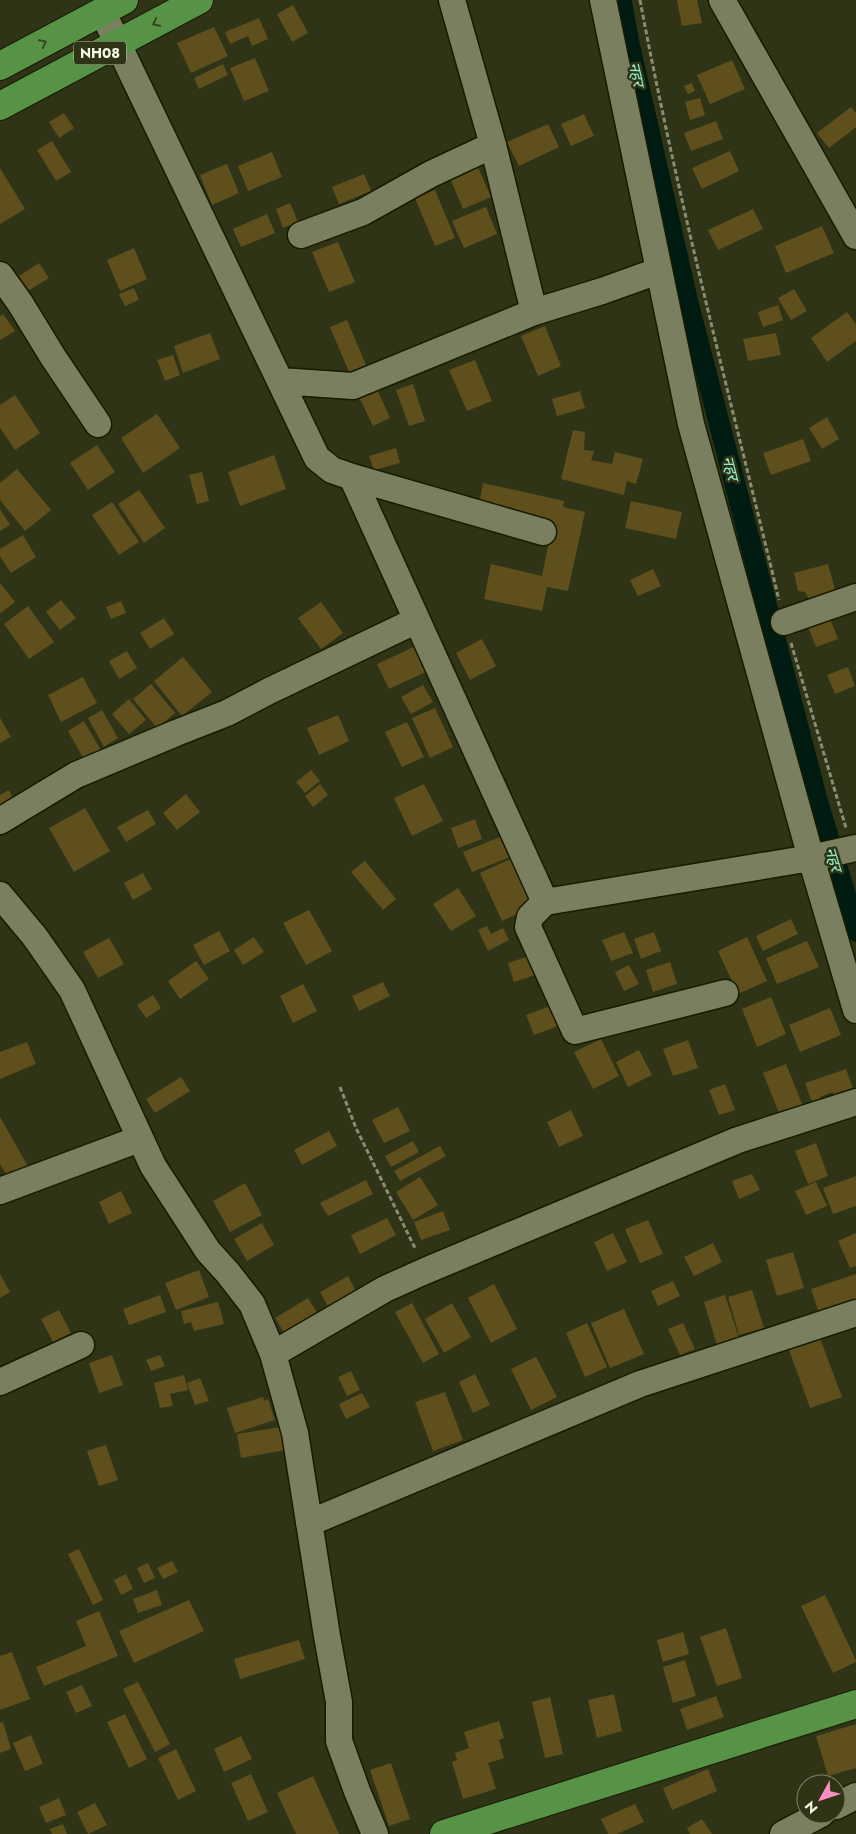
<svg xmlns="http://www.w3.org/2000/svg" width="856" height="1834" viewBox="0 0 856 1834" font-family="Jost,'Noto Sans Devanagari',sans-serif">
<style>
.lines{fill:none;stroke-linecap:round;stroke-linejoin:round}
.canal{stroke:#001c12;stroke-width:21}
.building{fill:#5f4f1d}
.minor-casing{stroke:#171b00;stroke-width:29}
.major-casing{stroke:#171b00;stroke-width:30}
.path{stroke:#898d74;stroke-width:3;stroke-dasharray:5 2.5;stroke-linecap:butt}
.minor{stroke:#7a805f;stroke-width:26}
.major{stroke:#579347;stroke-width:28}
.oneway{stroke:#374720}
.labels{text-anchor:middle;stroke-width:5;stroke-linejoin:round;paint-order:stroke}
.shield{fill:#2f3416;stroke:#b8bca6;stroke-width:1}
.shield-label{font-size:14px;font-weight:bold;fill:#f3f7e4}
.water-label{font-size:16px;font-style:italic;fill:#91ecc8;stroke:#2f3416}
</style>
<rect width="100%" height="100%" fill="#2f3416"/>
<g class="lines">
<path class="canal" d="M621,0l8,43 59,260 128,493 40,135"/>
</g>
<path class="building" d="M677,0h20l5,23 -20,3z
M293,5l15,28 -16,9 -15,-28z
M259,18l9,21 -16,7 -4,-10 -18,8 -5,-12z
M214,27l14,29 -37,17 -14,-30z
M255,58l14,33 -25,10 -14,-33z
M732,60l13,29 -35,15 -13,-29z
M223,64l5,11 -29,14 -5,-11z
M692,83l3,8 -7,3 -4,-8z
M700,98l5,17 -15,5 -5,-18z
M851,107l5,6v14l-27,21 -12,-15z
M64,113l10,15 -15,10 -10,-16z
M584,114l10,22 -23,10 -10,-22z
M716,121l7,18 -32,12 -7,-18z
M548,124l11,23 -40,19 -12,-24z
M52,141l19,31 -15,9 -19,-31z
M730,151l9,20 -37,18 -10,-21z
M272,152l10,25 -34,14 -10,-25z
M227,164l12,29 -27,12 -12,-30z
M478,167l13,30 -28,12 -13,-31z
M0,168l25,41 -25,15z
M364,174l7,17 -32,13 -7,-17z
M435,190l20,48 -20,8 -20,-48z
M290,203l8,19 -15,6 -7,-19z
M486,207l11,27 -33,14 -12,-27z
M753,209l10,20 -45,21 -10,-20z
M267,214l8,19 -34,14 -8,-18z
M822,226l12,27 -48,20 -11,-27z
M338,242l17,40 -26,10 -17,-40z
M134,248l13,31 -27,12 -13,-31z
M39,263l10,15 -20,12 -10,-14z
M134,288l5,12 -14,6 -6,-12z
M794,289l13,22 -16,9 -13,-22z
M778,305l5,15 -20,7 -5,-15z
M847,312l9,12v17l-29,21 -16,-24z
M3,314l12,17 -15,9v-24z
M347,320l19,45 -17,7 -19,-45z
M545,326l16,40 -23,10 -17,-40z
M210,333l10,26 -37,14 -9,-27z
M776,333l5,22 -33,6 -5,-22z
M173,355l7,20 -15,6 -8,-21z
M475,360l17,41 -25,10 -18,-41z
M413,384l12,37 -16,5 -13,-36z
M377,389l13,29 -17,8 -14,-29z
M580,391l5,17 -28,8 -5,-17z
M15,395l25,38 -25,17 -15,-22v-23z
M157,414l23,34 -37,25 -22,-35z
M827,417l12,22 -17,10 -13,-21z
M573,430l12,2 -1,18 10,1 -3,9 21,4 3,-12 28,7 -7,25 -9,-3 -3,14 -63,-16z
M803,439l8,22 -40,14 -8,-22z
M97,445l18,27 -27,18 -18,-27z
M396,448l4,15 -26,7 -5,-14z
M274,455l12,34 -46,17 -12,-34z
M17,469l34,41 -26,21 -25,-31v-17z
M202,472l7,29 -12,3 -8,-29z
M483,483l81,18 -1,6 22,5 -17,79 -21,-4 -5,24 -58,-12 7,-35 51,12 10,-50 -74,-16z
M139,490l26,38 -21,15 -26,-39z
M631,501l51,11 -6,27 -51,-11z
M112,502l27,40 -20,13 -27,-40z
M0,509l10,16 -10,6z
M23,535l13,22 -25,16 -11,-17v-7z
M828,564l9,33 -25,7 -7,-12 -7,-1 -4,-18z
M653,569l8,17 -23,10 -8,-16z
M0,583l15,19 -14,11 -1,-1z
M61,600l15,18 -16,12 -14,-18z
M121,601l5,12 -15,6 -5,-12z
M321,602l22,31 -22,16 -23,-31z
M28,606l26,36 -25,17 -25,-35z
M829,616l9,23 -22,8 -9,-23z
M164,618l10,16 -24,15 -10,-16z
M482,639l14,27 -26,14 -14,-27z
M416,646l12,25 -39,18 -12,-25z
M127,651l10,17 -18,11 -10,-18z
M183,657l29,35 -30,24 -28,-35z
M848,667l7,19 -20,8 -8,-19z
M83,677l14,26 -36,19 -13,-27z
M151,684l24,29 -18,15 -24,-29z
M423,685l10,17 -22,12 -10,-17z
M129,699l17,21 -17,14 -17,-20z
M435,708l18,39 -23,11 -18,-40z
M102,710l16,28 -14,9 -16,-29z
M338,715l11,26 -30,14 -12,-27z
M0,718l11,19 -11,6z
M84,721l18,31 -17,9 -17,-30z
M407,722l17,35 -22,10 -17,-35z
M311,770l9,11 -15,12 -9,-11z
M320,784l8,11 -15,12 -8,-11z
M424,784l19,37 -31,15 -18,-38z
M9,790l5,11 -14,7v-13z
M186,794l14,18 -23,18 -14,-17z
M85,808l25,43 -36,21 -25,-44z
M148,810l8,14 -30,18 -9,-15z
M475,819l7,20 -24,9 -7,-20z
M502,836l8,21 -38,15 -9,-20z
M515,857l22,48 -35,16 -22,-48z
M365,861l31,38 -13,11 -32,-38z
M143,873l9,16 -19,11 -9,-17z
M458,888l18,28 -25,15 -18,-27z
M309,910l23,41 -26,14 -23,-42z
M791,919l7,15 -35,17 -7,-15z
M487,926l4,8 12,-6 6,12 -21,11 -10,-21z
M219,931l11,20 -26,14 -11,-20z
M624,932l9,21 -22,8 -9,-21z
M654,932l7,19 -20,8 -7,-20z
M254,937l10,15 -21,13 -9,-15z
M747,937l20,44 -29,13 -20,-43z
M109,938l15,26 -26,14 -15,-26z
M807,941l12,26 -42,17 -11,-26z
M529,956l6,19 -21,7 -6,-19z
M196,961l13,18 -29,20 -12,-18z
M670,962l7,22 -24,8 -7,-22z
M629,965l10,19 -15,7 -9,-19z
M383,982l7,14 -31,15 -7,-15z
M303,984l14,27 -24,12 -13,-27z
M153,995l8,13 -15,10 -9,-13z
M771,997l15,37 -29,13 -15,-38z
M550,1006l8,20 -24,9 -8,-20z
M830,1008l11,27 -41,17 -11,-27z
M601,1039l18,37 -26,13 -19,-37z
M688,1040l10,28 -25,8 -10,-27z
M27,1042l9,22 -36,15v-27z
M639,1050l13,25 -24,12 -12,-25z
M786,1064l18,45 -23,9 -18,-45z
M846,1069l9,25 -19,6 -3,-8 -13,5 2,5 -9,3 -8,-22z
M181,1077l9,14 -35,22 -9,-14z
M725,1084l10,26 -16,5 -10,-25z
M398,1107l12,24 -26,12 -12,-23z
M571,1110l12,26 -24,11 -12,-25z
M0,1117l29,51 -20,11 -9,-15z
M329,1131l8,15 -35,19 -8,-15z
M413,1141l6,11 -28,15 -6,-11z
M816,1143l12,33 -20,8 -13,-33z
M440,1146l6,10 -46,25 -6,-10z
M752,1174l8,16 -21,9 -7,-18z
M856,1176v30l-23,8 -10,-26z
M420,1177l18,28 -25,15 -17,-28z
M366,1180l7,14 -45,22 -8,-13z
M816,1182l11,24 -21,9 -11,-24z
M245,1183l17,32 -32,17 -17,-31z
M121,1191l11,22 -23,11 -10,-22z
M443,1211l7,19 -29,10 -7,-18z
M387,1218l9,17 -36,19 -9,-19z
M648,1220l15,34 -23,9 -15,-34z
M262,1223l12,22 -27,16 -13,-22z
M613,1233l14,29 -20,9 -13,-29z
M856,1233v33l-6,2 -12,-27z
M713,1243l9,19 -28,14 -10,-19z
M793,1252l11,36 -27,8 -11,-36z
M199,1270l10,27 -33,13 -11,-27z
M0,1274l10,18 -10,6z
M856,1274v37l-34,11 -11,-33z
M348,1276l11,21 -28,15 -11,-20z
M673,1281l7,15 -22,10 -7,-15z
M494,1284l23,45 -26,14 -23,-45z
M752,1290l12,38 -25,7 -11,-38z
M160,1295l6,17 -37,13 -6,-16z
M725,1295l14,43 -22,7 -13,-43z
M308,1298l13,21 -33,20 -13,-21z
M218,1302l6,22 -30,7 -3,-9 -7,2 -3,-13z
M412,1303l27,51 -16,9 -28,-51z
M452,1303l19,34 -27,16 -19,-34z
M624,1309l20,45 -34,14 -19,-45z
M59,1310l12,23 -18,9 -12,-23z
M587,1323l20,44 -22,10 -19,-44z
M683,1323l12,26 -15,6 -12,-26z
M818,1333l24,64 -32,11 -23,-64z
M112,1355l11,30 -24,8 -10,-30z
M160,1355l5,11 -14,5 -5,-11z
M536,1357l21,40 -26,13 -20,-41z
M351,1371l9,19 -13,6 -9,-19z
M475,1374l15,31 -17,8 -14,-31z
M184,1375l4,15 -18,4 3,12 -13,2 -6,-25z
M200,1378l9,23 -14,4 -8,-22z
M445,1392l18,48 -30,11 -18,-49z
M362,1393l8,14 -24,12 -7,-15z
M263,1397l1,4 4,-2 7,21 -40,13 -8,-25z
M281,1427l4,23 -44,8 -4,-24z
M106,1445l12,35 -19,6 -12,-35z
M79,1549l24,51 -10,5 -25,-51z
M172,1561l6,11 -15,7 -6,-11z
M148,1563l7,15 -11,5 -7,-15z
M126,1574l7,15 -12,6 -7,-15z
M157,1590l5,15 -24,8 -5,-14z
M825,1595l31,65v2l-23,11 -32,-67z
M189,1600l15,31 -70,32 -15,-32z
M99,1611l19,45 -74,30 -8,-19 50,-21 -10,-25z
M726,1628l16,50 -25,8 -17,-49z
M683,1632l6,22 -26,8 -6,-22z
M299,1640l6,19 -65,20 -6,-20z
M12,1652l18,47 -30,11v-54z
M685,1660l11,36 -23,7 -10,-36z
M138,1682l32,62 -15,8 -32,-63z
M82,1685l10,21 -16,7 -10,-21z
M614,1694l8,37 -25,7 -9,-38z
M716,1696l8,21 -37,13 -7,-21z
M550,1697l13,57 -18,4 -13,-56z
M125,1714l22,45 -18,9 -22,-46z
M499,1721l5,17 -5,2 5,18 -16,5 8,26 -33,10 -11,-37 5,-2 -2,-7 14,-5 -5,-16z
M3,1722l8,27 -11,4v-30z
M856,1724v44l-28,8 -12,-40z
M31,1735l12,29 -18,7 -12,-28z
M241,1736l11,23 -28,13 -10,-23z
M176,1749l20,42 -18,9 -20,-42z
M391,1763l19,56 -21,7 -19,-56z
M708,1769l9,22 -45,19 -9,-22z
M251,1774l17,38 -20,9 -17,-38z
M313,1776l26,58h-43l-19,-41z
M59,1798l7,17 -20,8 -7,-16z
M95,1803l12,22 -19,9 -11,-22z
M635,1804l9,18 -27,12h-9l-7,-15z
M702,1819l10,15h-22l-3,-6z
M63,1824l4,10h-15l-2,-5z"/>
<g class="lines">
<g class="minor-casing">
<path id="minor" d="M452,0l41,145 41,167
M603,0l88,424 120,434 45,152
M722,0l134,236
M102,11l215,447 15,12 20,7 193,425 266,-44 45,-10
M301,235l62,-23 68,-38 62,-29
M0,275l20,28 33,54 45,67
M280,381l73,5 181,-74 68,-21 56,-20
M352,477l191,55
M784,622l72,-25
M0,821l76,-46 100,-42 51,-20 42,-22 148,-71
M0,895l35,42 37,53 81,176 55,85 20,22 24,31 21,50 22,79 32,203 12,66v39l18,50 18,43
M545,902l-15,15 -2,10 47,104 150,-38
M0,1191l139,-52
M273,1354l112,-65 40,-18 313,-131 118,-38
M0,1382l81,-37
M309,1523l331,-139 216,-71
M836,1806l20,-10
M783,1834l38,-20"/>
</g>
<g class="major-casing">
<path id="major" d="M0,66l124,-66
M0,106l199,-106
M444,1834l412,-130"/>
</g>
<path class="path" d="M640,0c38,202 91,401 139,600
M791,643l55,185
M340,1087l16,41 60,122"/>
<use href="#minor" class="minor"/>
<use href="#major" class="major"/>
</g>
<defs><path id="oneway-chevron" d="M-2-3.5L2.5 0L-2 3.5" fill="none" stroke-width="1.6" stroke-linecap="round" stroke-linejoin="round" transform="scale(1.25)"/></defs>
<g class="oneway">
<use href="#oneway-chevron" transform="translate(156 23) rotate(152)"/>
<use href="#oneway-chevron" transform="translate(43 43) rotate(-28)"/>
</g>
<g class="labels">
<rect class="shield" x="74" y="41.5" width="52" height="23" rx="4"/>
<g class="shield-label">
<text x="100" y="58">NH08</text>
</g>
<g class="water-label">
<text transform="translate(637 74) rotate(77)" y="6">नहर</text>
<text transform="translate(731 468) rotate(76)" y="6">नहर</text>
<text transform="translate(834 859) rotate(73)" y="6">नहर</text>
</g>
</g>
<g transform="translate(821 1799) rotate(230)"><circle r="24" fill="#2f3416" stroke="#7d8268"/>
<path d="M0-4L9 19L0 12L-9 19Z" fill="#fc8fc1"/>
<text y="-8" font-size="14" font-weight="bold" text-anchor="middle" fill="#f3f7e4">N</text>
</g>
</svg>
